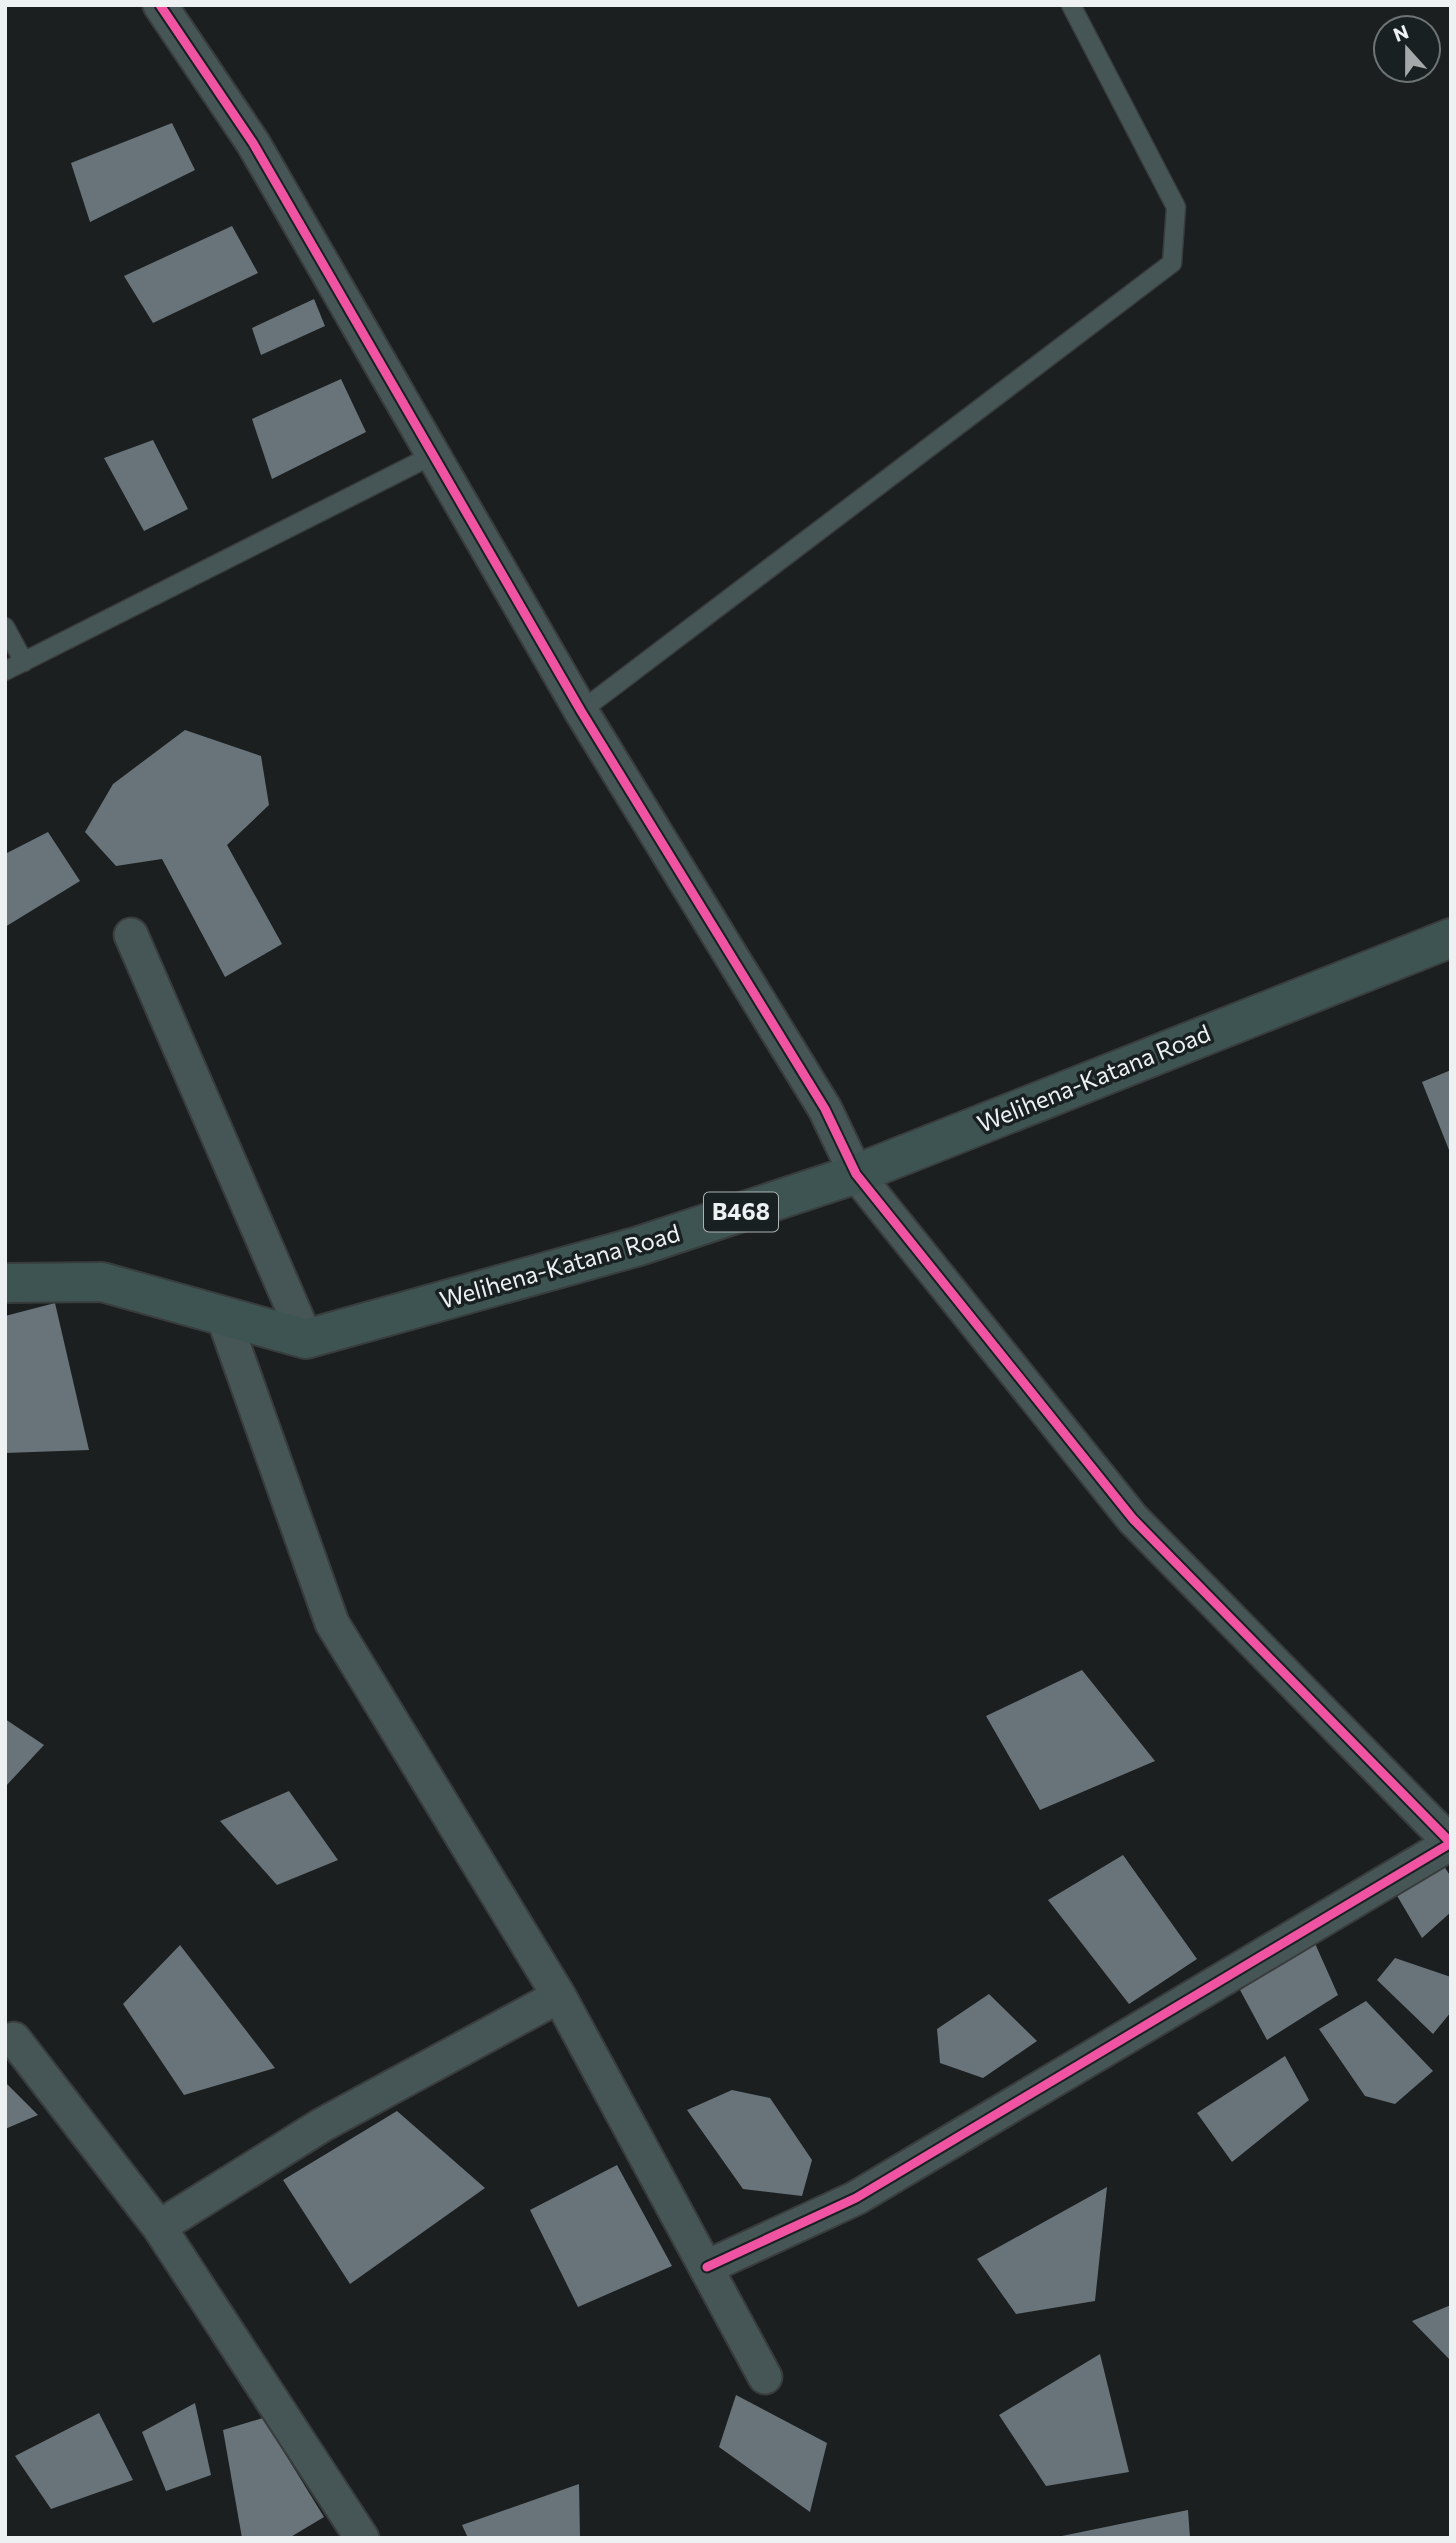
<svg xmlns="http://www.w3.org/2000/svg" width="1456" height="2543" viewBox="0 0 1456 2543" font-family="Commissioner,sans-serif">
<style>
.building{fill:#69737a}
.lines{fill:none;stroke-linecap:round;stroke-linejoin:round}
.service-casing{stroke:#393c3c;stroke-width:21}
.minor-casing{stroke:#393c3c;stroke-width:37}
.primary-casing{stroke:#393c3c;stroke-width:42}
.service{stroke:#465555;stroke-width:18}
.minor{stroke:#465555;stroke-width:33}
.primary{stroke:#3e5453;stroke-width:38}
.cycleway-casing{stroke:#192021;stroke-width:13}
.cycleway{stroke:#f153a3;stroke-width:9}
.labels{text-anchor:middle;stroke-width:7;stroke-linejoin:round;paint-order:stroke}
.shield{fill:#192021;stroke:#adb2b3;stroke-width:2}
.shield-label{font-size:23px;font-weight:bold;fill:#edf1f2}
.street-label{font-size:24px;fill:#edf1f2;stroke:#192021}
</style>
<rect width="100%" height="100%" fill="#1b1f1f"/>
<path class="building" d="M172,123l23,47 -105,52 -19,-59z
M232,226l26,47 -105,50 -29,-47z
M314,299l11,27 -64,29 -9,-27z
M341,379l25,53 -94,47 -20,-60z
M153,440l35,69 -44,22 -40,-73z
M185,730l76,26 8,49 -42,40 55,99 -57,33 -63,-118 -46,7 -31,-34 28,-48z
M48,832l32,49 -75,46v-73z
M1451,1070v85l-29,-73z
M55,1303l34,147 -84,3v-137z
M1082,1670l73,91 -115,49 -54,-94z
M5,1719l39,26 -39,42z
M289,1791l49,69 -61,25 -57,-64z
M1123,1855l74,104 -68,45 -81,-104z
M1442,1863l9,14v35l-29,26 -26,-44z
M1313,1939l25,56 -71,45 -27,-50z
M180,1945l95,123 -91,27 -61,-91z
M1395,1958l56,19v35l-18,22 -56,-54z
M989,1994l48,47 -54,37 -43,-15 -3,-34z
M1366,2001l67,70 -38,33 -30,-8 -46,-67z
M1285,2056l24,44 -77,62 -35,-49z
M5,2082l33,33 -33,14z
M732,2090l38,8 42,62 -10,36 -59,-7 -56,-79z
M397,2111l88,77 -135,96 -67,-104z
M617,2165l55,101 -94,41 -48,-97z
M1107,2187l-12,114 -79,13 -39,-55z
M1451,2305v56l-39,-40z
M1100,2354l29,118 -83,14 -47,-71z
M736,2395l91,48 -17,69 -91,-65z
M195,2403l16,72 -45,16 -24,-59z
M99,2413l34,67 -82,29 -36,-53z
M263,2418l61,99 -35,21h-47l-19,-108z
M579,2484l1,54h-112l-6,-13z
M1188,2510l2,28h-133v-1z"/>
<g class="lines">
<g class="service-casing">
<path id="service" d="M5,627l19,35
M5,671l428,-216
M581,711l591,-448 4,-56 -105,-202"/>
</g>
<g class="minor-casing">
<path id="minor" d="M160,5l93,138 328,568 244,398 31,65 277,345 318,324 -595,355 -149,69
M131,935l175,404
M223,1316l109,307 227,373 206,381
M14,2039l145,188 203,311
M159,2227l163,-102 237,-129"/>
</g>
<g class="primary-casing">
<path id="primary" d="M5,1283l97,-1 204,57 333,-93 217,-72 595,-236"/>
</g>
<use href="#service" class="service"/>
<use href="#minor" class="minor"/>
<use href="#primary" class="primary"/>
<g class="cycleway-casing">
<path id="cycleway" d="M160,5l93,138 328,568 244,398 31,65 277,345 318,324 -595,355 -149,69"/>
</g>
<use href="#cycleway" class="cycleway"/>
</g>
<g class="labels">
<rect class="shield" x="704" y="1192.5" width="74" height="39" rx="5"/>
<g class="shield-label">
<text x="741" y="1220">B468</text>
</g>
<g class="street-label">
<text transform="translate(1094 1079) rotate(-22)" y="8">Welihena-Katana Road</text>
<text transform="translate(560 1267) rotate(-16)" y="8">Welihena-Katana Road</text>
</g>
</g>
<rect width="1456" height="2543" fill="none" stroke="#edf1f2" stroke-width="14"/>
<g transform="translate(1407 49) rotate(339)"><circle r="33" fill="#192021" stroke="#6e7475" stroke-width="2"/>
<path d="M0-5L12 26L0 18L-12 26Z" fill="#a4a8a8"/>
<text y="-10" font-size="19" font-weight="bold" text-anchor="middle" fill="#edf1f2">N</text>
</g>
</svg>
